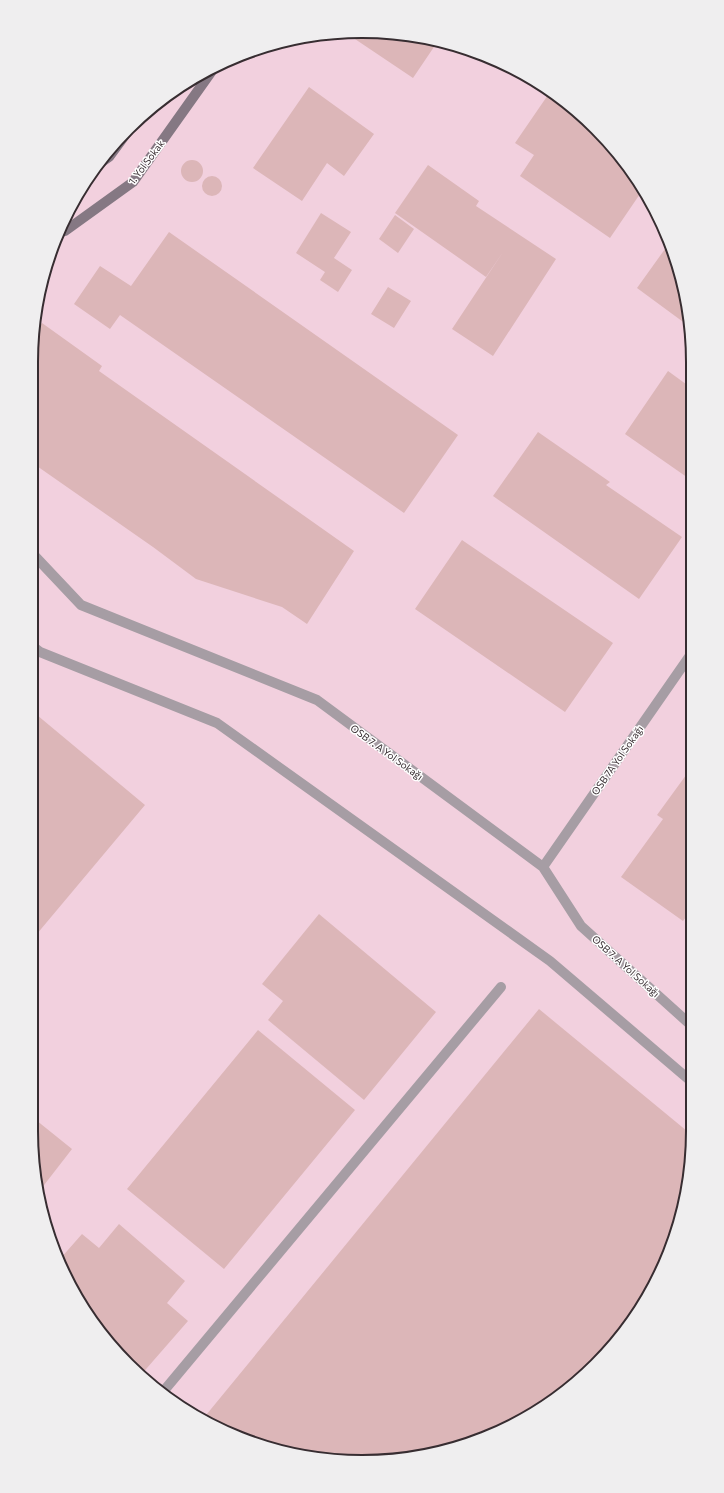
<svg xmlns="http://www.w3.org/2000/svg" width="724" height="1493" viewBox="0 0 724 1493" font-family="Commissioner,sans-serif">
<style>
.built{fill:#f2d0de}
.building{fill:#dcb6b8}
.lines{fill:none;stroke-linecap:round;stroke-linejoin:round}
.lane{stroke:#a69da4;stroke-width:10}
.street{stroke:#a69da4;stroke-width:10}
.secondary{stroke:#857883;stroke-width:10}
.labels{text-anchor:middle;stroke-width:3;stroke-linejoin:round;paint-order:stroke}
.street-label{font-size:10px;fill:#372d31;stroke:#fff}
.rim{fill:none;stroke:#372d31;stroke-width:2}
</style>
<rect width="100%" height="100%" fill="#fce1eb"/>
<path class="built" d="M362,31l65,6 62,19 75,44 61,61 43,75 22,83 3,812 -6,65 -19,62 -57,91 -48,45 -54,34 -104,31 -108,-3 -101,-38 -52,-38 -44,-47 -51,-95 -18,-107v-769l6,-65 19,-62 31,-57 41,-50 50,-41 58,-31 62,-19z"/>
<path class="building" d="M362,31l65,6 11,4 -25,37 -67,-45z
M309,87l65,47 -30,42 -17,-13 -25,38 -49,-33z
M550,92l14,8 61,61 17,30 -32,47 -90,-62 14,-21 -19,-12z
M181 171a11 11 0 1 1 22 0a11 11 0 1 1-22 0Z
M428,165l51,36 -3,5 80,53 -63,97 -41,-27 51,-77 -17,25 -91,-64z
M202 186a10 10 0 1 1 20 0a10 10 0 1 1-20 0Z
M321,213l30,19 -17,26 18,12 -14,22 -18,-12 5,-8 -29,-19z
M395,215l19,14 -16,24 -19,-14z
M169,232l289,203 -54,78 -284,-198 -10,14 -36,-25 26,-38 31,20z
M670,242l20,77v8l-53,-39z
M388,287l23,14 -17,27 -23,-14z
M42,323l60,43 -3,5 255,180 -47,73 -25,-17 -86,-28 -43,-32 -119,-83 -3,3v-105l3,-26z
M668,371l22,16 1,93 -66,-46z
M538,432l72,50 -4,3 76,52 -43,62 -146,-103z
M462,540l151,103 -48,69 -150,-103z
M31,710l114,95 -114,136z
M689,771l3,2v136l-9,12 -62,-44 42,-58 -6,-4z
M319,914l117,98 -72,88 -96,-80 15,-19 -21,-17z
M539,1009l154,127 -6,60 -19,62 -57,91 -48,45 -54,34 -104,31 -108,-3 -95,-36z
M258,1030l97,80 -131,159 -97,-80z
M31,1116l41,33 -31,40 -10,-58z
M119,1224l66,57 -18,22 21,18 -48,55 -40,-43 -40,-74 22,-25 17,14z"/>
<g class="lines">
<path class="lane" d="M31,645l9,7 177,71 333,238 143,122
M162,1393l339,-406"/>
<path class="street" d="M31,552l50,53 236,95 226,167 38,59 112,101
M543,867l148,-213"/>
<path class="secondary" d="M99,164l10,-7 25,-34
M57,233l8,-2 68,-49 81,-114"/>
</g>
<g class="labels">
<g class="street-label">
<text transform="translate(146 162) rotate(-53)" y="4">1. Yol Sokak</text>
<text transform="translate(387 752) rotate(36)" y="4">OSB 7. A Yol Sokağı</text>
<text transform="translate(617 760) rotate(-55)" y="4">OSB 7A Yol Sokağı</text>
<text transform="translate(626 966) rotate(42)" y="4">OSB 7. A Yol Sokağı</text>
</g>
</g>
<path d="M0 0H724V1493H0ZM362 38H362A324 324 0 0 1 686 362V1131A324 324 0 0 1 362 1455H362A324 324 0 0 1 38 1131V362A324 324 0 0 1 362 38Z" fill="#efeeef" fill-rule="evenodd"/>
<path class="rim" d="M362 38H362A324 324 0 0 1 686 362V1131A324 324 0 0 1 362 1455H362A324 324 0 0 1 38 1131V362A324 324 0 0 1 362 38Z"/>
</svg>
